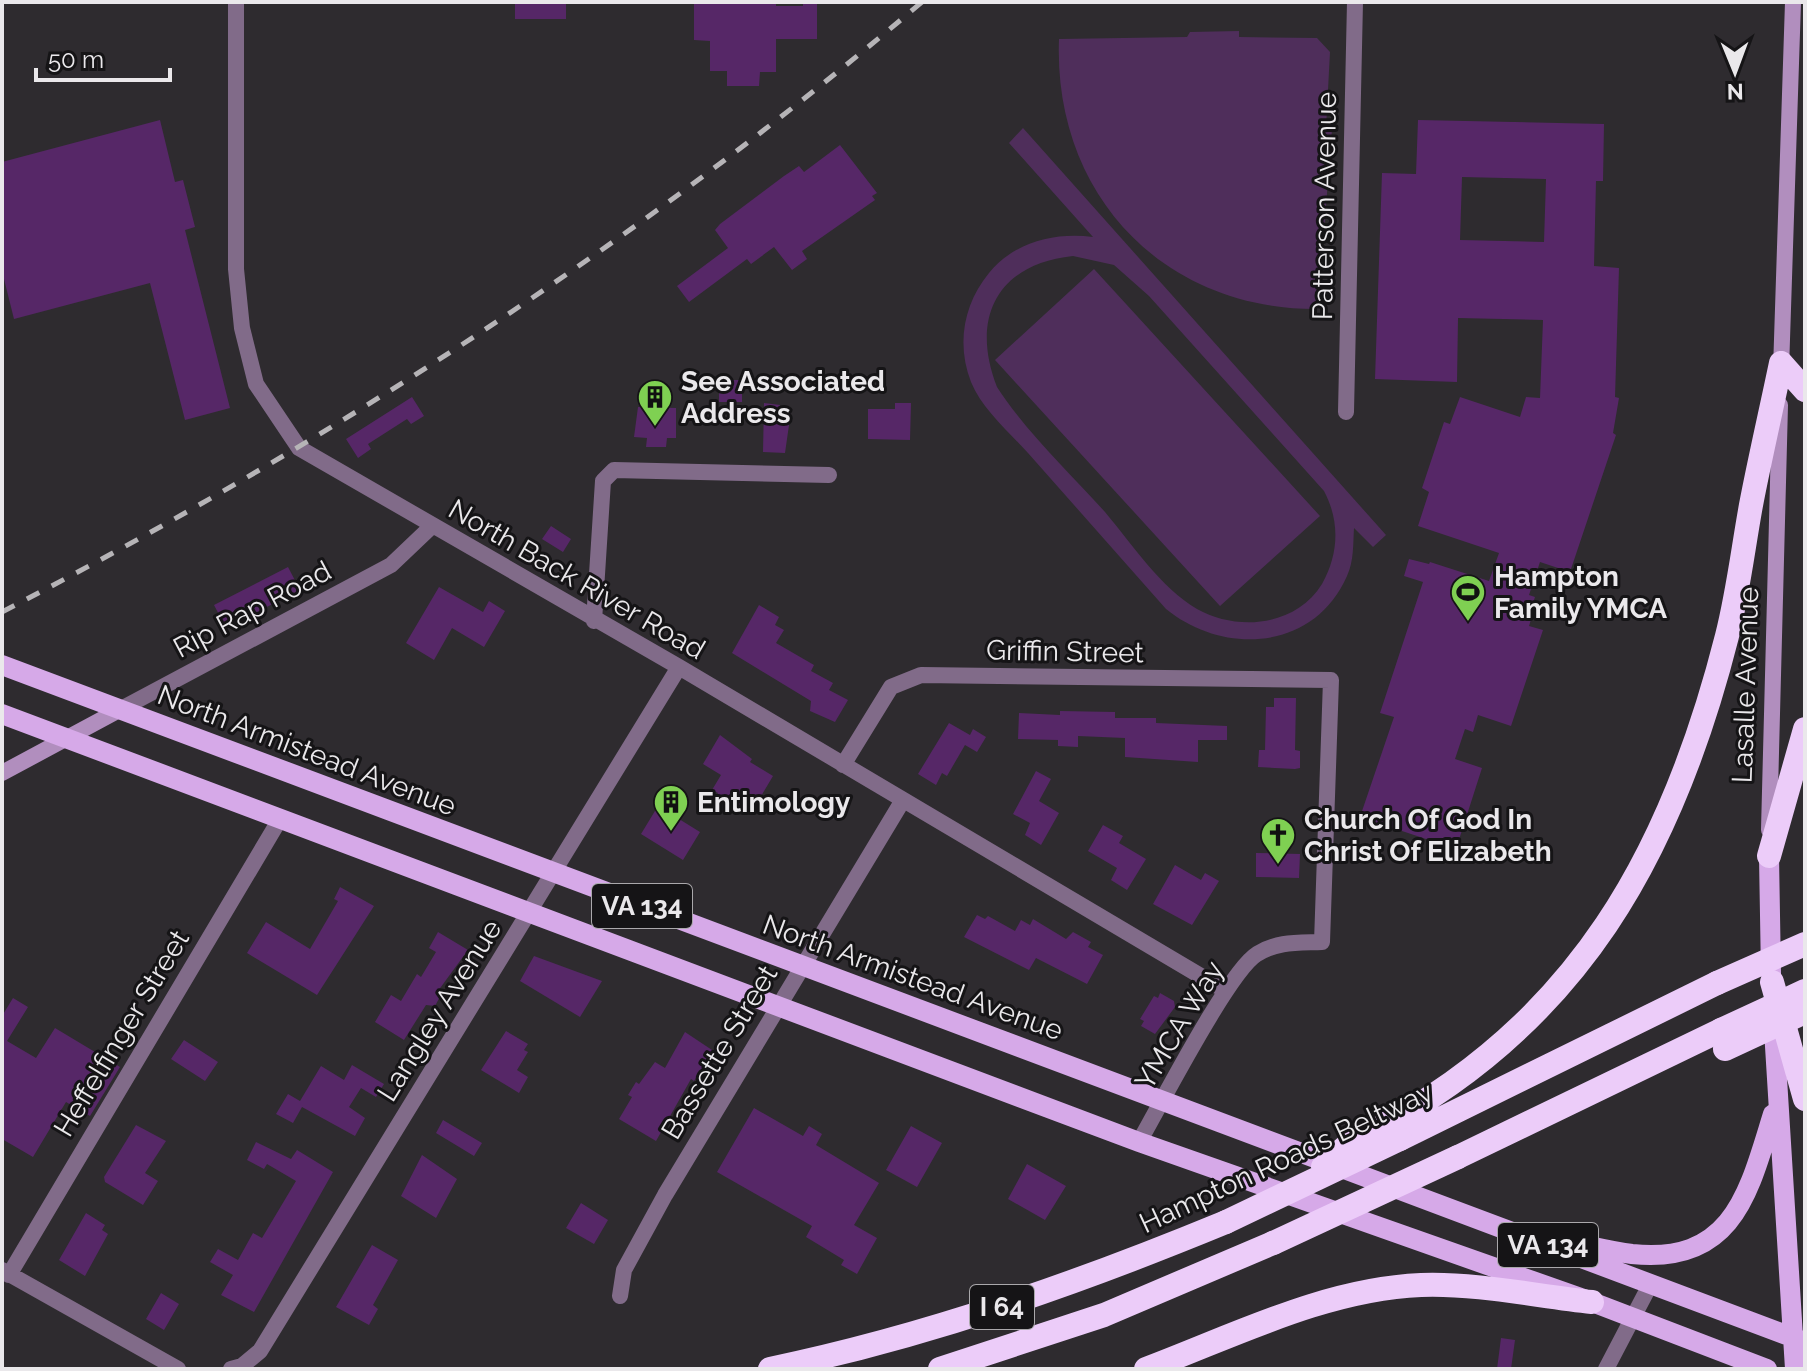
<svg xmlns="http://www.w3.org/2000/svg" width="1807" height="1371" viewBox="0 0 1807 1371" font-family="Raleway,sans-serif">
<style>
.green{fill:#4f2e5b;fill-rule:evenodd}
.building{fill:#562767;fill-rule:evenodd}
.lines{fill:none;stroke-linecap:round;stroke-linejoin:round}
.street{stroke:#816b89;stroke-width:16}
.secondary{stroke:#b18ebe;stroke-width:16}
.primary{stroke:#d6a9e8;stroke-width:20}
.highway{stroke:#ecccf9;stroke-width:24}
.rail{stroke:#b6b4b7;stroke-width:5;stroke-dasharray:14 14;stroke-linecap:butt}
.highway-bridge{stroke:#ecccf9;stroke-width:24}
.labels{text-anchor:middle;stroke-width:6;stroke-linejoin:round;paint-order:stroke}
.shield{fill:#151416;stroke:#aaa8ab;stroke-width:2}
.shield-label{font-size:26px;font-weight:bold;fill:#eae8eb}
.street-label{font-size:28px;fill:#eae8eb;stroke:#151416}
.poi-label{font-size:28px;font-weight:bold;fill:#eae8eb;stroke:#151416;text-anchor:start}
</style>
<rect width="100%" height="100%" fill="#2e2b2f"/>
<path class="green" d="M1239,31v6l78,1 13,14 -4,76 6,1 -14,180c-156,1 -265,-116 -259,-270l128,-2 3,-5z
M1023,128l363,407 -13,12 -19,-19c-1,16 0,33 -7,48 -33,75 -123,80 -181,33 -46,-52 -92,-104 -138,-156 -19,-21 -46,-44 -57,-71 -15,-38 -7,-79 18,-109 25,-31 66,-41 104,-36l-84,-94zM1073,256l41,9 35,31 175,195c16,30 15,63 -2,93 -26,42 -84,48 -125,25 -36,-21 -65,-65 -92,-97 -36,-40 -78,-79 -108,-125 -27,-69 0,-123 76,-131z
M1094,269l226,247 -100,90 -225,-246z"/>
<path class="building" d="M515,2h51v17h-51z
M694,2h82v4h27v-4h14v37h-41v33h-16l-1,14h-32v-15h-17v-30l-16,-1z
M160,120l15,62 8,-2 12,47 -10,3 45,178 -45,12 -35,-137 -136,36 -12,-48v-109z
M1418,120l186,4 -1,57h-7l-2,85 25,2 -4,129 4,1 -6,35 3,2 -46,137 -30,-10 -11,33 6,2 -2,6 3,1 -7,22 14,4 -32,96 -33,-11 -5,17 -8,-3 -10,30 27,9 -26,81 -96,-32 34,-100 -14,-4 43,-131 -19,-6 5,-17 20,5 1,-2 59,19 10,-28 -81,-27 11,-34 -7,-4 22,-66 6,2 10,-27 60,20 6,-20 14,1 3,-78 -85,-2 -1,64 -82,-3 7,-206 34,1zM1462,177l84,2 -2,63 -84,-2z
M840,145l37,48 -5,3 3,4 -73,51 5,8 -15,11 -18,-23 -23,17 -4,-5 -58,43 -12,-16 51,-38 -13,-18 5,-6 64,-48 15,-10 5,6z
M719,380h23v22h-23z
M412,397l12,19 -13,8 -4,-5 -39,25 3,5 -13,9 -12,-19z
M764,403l16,2v5l11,1 -6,42 -22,-1z
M895,403h16l-1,37 -42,-1v-30h27z
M638,407l38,1v30h-9l-1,9h-20l1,-9 -13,-1z
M551,526l20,13 -8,13 -21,-13z
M288,567l12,23 -74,38 -12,-23z
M439,587l44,25 6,-11 16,10 -21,36 -32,-19 -18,32 -28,-17z
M759,605l20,12 -4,8 9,5 -8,13 38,22 -3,6 22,12 -4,7 19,10 -13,22 -25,-11 1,-10 -79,-48z
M1274,698h22l-1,52 5,1v17l-5,1 -37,-2 1,-17h6l1,-43h8z
M1060,711l55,1v6h41v5l71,3v14h-29v22l-73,-5v-19l-47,-2v11l-20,-1v-6l-40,-1 1,-26 41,2z
M949,723l21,12 3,-6 13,8 -9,15 -12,-7 -18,31 -5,-3 -6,12 -18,-11z
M720,735l32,24 -2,3 23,14 -22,37 -5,-4 -2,4 -28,-16 2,-4 -6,-3 9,-15 -18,-11z
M1036,771l15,8 -12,22 20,12 -18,32 -16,-10 5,-12 -17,-9z
M658,806l42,26 -17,28 -42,-26z
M1103,825l20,11 -4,7 27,16 -19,31 -16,-10 6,-12 -29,-17z
M1256,853l44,1 -1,24 -43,-1z
M1175,865l26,15 4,-7 14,8 -27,44 -39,-21z
M340,887l34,19 -57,89 -70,-42 19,-31 44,27 28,-48 -4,-2z
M977,915l8,4 3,-3 27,15 6,-11 9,5 3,-6 33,20 7,-7 18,10 -3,5 15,8 -16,29 -51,-26 -7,12 -65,-33z
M438,932l30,18 -30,41 4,2 -7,13 -9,-1 -22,35 -29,-18 16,-27 10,6 16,-27 4,3 15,-25 -7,-4z
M534,956l68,25 -22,36 -60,-36z
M1160,993l14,8 1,6 -20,27 -14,-8 3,-5 -4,-2 14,-23 4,2z
M13,998l15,9 -21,34 29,17 19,-30 65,39 -30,49 -24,-14 -33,55 -31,-18v-123z
M506,1031l22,13 -4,6 4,2 -11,18 11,7 -9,16 -38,-23z
M685,1032l30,20 -9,16 -3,-2 -9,15 -3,-2 -35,62 -37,-22 13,-22 -4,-2 8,-13 3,2 16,-22 10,6z
M184,1040l34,22 -13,19 -34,-22z
M352,1065l32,19 -8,13 -15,-9 -12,19 16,11 -10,18 -53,-29 -9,16 -17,-9 12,-20 12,7 21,-35 23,14z
M754,1108l49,28 6,-10 13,8 -6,11 63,38 -25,42 23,13 -20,36 -16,-9 3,-5 -38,-23 6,-11 -95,-54z
M443,1120l39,23 -8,13 -38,-23z
M136,1125l30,16 -21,32 13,8 -15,24 -38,-23 -1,-5z
M911,1126l31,17 -25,44 -31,-17z
M256,1142l35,17 6,-9 36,22 -79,140 -33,-17 12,-20 -23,-13 8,-13 20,11 15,-27 9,5 34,-57 -29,-17 -3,5 -17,-9z
M422,1155l35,24 -21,39 -35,-22z
M1027,1164l39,22 -21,34 -37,-21z
M581,1203l27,17 -14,24 -28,-16z
M86,1213l19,12 -3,5 6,4 -23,42 -26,-16z
M372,1245l26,15 -25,45 5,4 -9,16 -33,-18z
M161,1293l18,11 -15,26 -18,-11z
M1501,1338l14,2 -4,29h-14z"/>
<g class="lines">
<path class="street" d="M236,2v267l6,59 14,56 43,64 380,219 547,324
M1346,412l9,-410
M594,621l9,-140 11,-11 215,5
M121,709l270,-144 41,-39
M843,765l48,-78 30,-12 410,5 -9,262c-23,1 -45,-1 -65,12 -28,17 -97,152 -118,188
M2,1270l176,99
M9,1275l271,-456
M620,1296l4,-26 41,-75 238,-395
M231,1369l11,-3 18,-15 419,-684
M1606,1369l45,-86"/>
<path class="secondary" d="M1781,370l12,-368
M2,773l119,-64
M1769,830l11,-425"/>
<path class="primary" d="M2,665l1803,677
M2,714l1137,428 453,160 175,67
M1769,856l2,118
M1773,1014l22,355
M1565,1241c22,4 44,10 67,13 102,11 117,-63 141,-140"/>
<path class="highway" d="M1781,363l24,27
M1769,856l36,-127
M1772,982l33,117
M1373,1131c205,-107 299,-278 354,-495 11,-43 16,-87 24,-131 9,-47 20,-94 30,-142
M1400,1139l317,-156
M1458,1157l263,-127
M770,1369c158,-33 308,-86 456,-147
M940,1369l164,-54 169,-72
M1146,1369c88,-33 179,-80 275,-84 56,-2 115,11 171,17"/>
<path class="rail" d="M2,612c330,-171 636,-369 920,-610"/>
<path class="highway-bridge" d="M1717,983l88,-39
M1721,1030l84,-39
M1725,1049l80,-37
M1323,1167l27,-24 23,-12
M1226,1222l174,-83
M1273,1243l185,-86"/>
</g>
<defs>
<g id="building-pin" transform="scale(1.8)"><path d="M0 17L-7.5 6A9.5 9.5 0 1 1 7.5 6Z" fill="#7fd052" stroke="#151416"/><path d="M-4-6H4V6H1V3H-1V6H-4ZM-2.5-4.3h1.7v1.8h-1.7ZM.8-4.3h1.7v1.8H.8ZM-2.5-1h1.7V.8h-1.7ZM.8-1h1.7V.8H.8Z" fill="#111"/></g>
<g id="stadium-pin" transform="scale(1.8)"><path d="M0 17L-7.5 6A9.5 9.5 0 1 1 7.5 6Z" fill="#7fd052" stroke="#151416"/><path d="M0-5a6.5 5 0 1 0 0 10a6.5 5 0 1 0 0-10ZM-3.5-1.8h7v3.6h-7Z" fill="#111"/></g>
<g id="church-pin" transform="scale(1.8)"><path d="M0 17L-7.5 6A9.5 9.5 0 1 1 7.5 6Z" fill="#7fd052" stroke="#151416"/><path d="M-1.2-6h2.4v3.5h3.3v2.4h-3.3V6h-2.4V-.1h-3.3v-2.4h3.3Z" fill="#111"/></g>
</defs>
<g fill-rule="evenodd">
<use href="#building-pin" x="655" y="397"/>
<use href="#stadium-pin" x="1468" y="592"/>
<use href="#building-pin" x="671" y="802"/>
<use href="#church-pin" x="1278" y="835"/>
</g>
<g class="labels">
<g class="shield">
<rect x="592" y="884" width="100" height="44" rx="6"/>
<rect x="1498" y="1223" width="100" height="44" rx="6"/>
<rect x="970" y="1285" width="64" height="44" rx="6"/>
</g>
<g class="shield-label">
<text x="642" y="915">VA 134</text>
<text x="1548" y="1254">VA 134</text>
<text x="1002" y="1316">I 64</text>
</g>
<g class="street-label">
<text transform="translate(1324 206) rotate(-89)" y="10">Patterson Avenue</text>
<text transform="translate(577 579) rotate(30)" y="10">North Back River Road</text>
<text transform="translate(252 609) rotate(-28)" y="10">Rip Rap Road</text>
<text transform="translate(1065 651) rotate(1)" y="10">Griffin Street</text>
<text transform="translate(1745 685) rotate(-88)" y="10">Lasalle Avenue</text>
<text transform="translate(307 750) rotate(21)" y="10">North Armistead Avenue</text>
<text transform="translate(913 977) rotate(20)" y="10">North Armistead Avenue</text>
<text transform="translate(439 1010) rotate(-58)" y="10">Langley Avenue</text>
<text transform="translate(1179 1025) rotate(-59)" y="10">YMCA Way</text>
<text transform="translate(121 1033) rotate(-59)" y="10">Heffelfinger Street</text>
<text transform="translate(719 1052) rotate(-59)" y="10">Bassette Street</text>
<text transform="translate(1286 1157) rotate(-25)" y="10">Hampton Roads Beltway</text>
</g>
<g class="poi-label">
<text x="681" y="391">See Associated<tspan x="681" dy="32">Address</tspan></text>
<text x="1494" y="586">Hampton<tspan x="1494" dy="32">Family YMCA</tspan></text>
<text x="697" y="812">Entimology</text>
<text x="1304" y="829">Church Of God In<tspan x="1304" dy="32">Christ Of Elizabeth</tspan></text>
</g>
</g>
<rect width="1807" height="1371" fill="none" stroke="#eae8eb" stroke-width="8"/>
<g transform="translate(1735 72) rotate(179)" stroke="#151416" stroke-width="6" paint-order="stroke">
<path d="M0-6L14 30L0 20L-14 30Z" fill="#eae8eb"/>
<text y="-12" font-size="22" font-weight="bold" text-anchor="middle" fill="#eae8eb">N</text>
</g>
<path d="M36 68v12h134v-12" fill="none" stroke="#eae8eb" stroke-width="4"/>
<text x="48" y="68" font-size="24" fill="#eae8eb" stroke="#151416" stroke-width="6" paint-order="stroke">50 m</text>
</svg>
